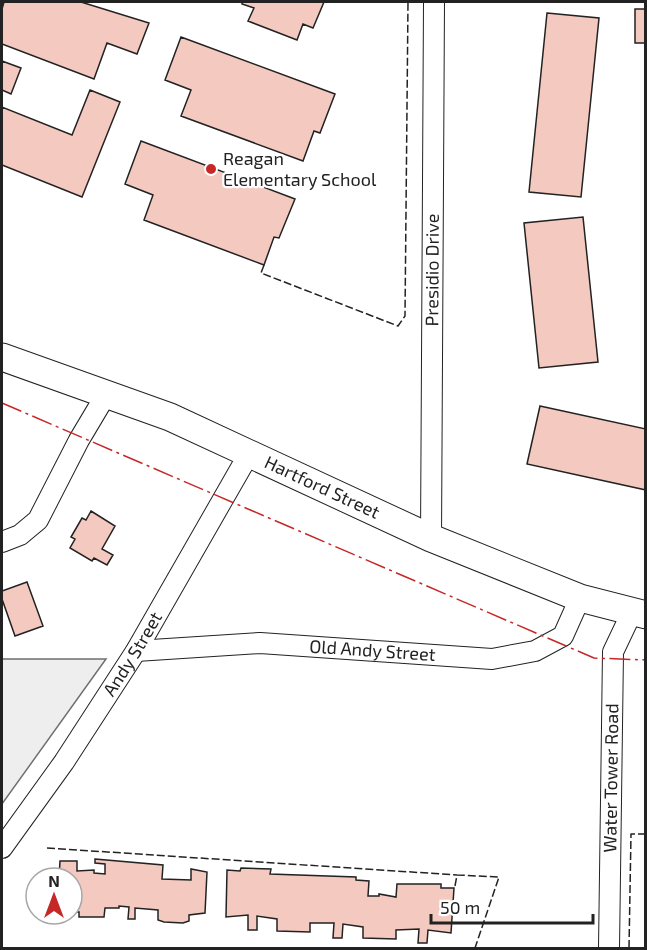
<svg xmlns="http://www.w3.org/2000/svg" width="647" height="950" viewBox="0 0 647 950" font-family="'Exo 2',sans-serif">
<style>
.green{fill:#eee;stroke:#6f6f6f;stroke-width:1.5}
.building{fill:#f3c9c0;stroke:#222;stroke-width:1.5}
.lines{fill:none;stroke-linecap:round;stroke-linejoin:round}
.street-casing{stroke:#222;stroke-width:22}
.secondary-casing{stroke:#222;stroke-width:29}
.street{stroke:#fff;stroke-width:20}
.secondary{stroke:#fff;stroke-width:27}
.fence{stroke:#222;stroke-width:1.5;stroke-dasharray:8 3;stroke-linecap:butt}
.power{stroke:#c62828;stroke-width:1.5;stroke-dasharray:21 4.5 3 4.5;stroke-linecap:butt}
.poi-dot{fill:#c62828;stroke:#fff;stroke-width:2}
.labels{text-anchor:middle;stroke-width:4.5;stroke-linejoin:round;paint-order:stroke}
.poi-label{font-size:18px;fill:#222;stroke:#fff;text-anchor:start}
.street-label{font-size:18px;fill:#222;stroke:#fff}
</style>
<rect width="100%" height="100%" fill="#fff"/>
<path class="green" d="M2,659h104l-104,145z"/>
<path class="building" d="M4,2h77l68,21 -12,31 -30,-11 -13,36 -92,-35v-35z
M242,2h82l-11,26 -10,-4 -6,16 -49,-19 6,-13 -12,-4z
M635,9h11v34h-11z
M547,13l52,5 -18,179 -52,-5z
M181,37l154,57 -15,39 -6,-2 -11,30 -122,-45 10,-26 -26,-10z
M2,61l19,7 -10,26 -9,-4z
M90,90l30,12 -38,95 -80,-32v-58l70,28z
M141,141l154,58 -16,39 -5,-1 -10,28 -120,-45 9,-25 -28,-11z
M583,217l15,145 -59,6 -15,-145z
M540,406l106,23v61l-119,-26z
M91,511l24,15 -13,23 11,6 -6,10 -13,-7 -2,3 -22,-13 5,-9 -4,-2 11,-19 4,2z
M27,582l16,44 -28,10 -13,-37v-8z
M95,859l68,6 -1,14 29,1v-11l16,3 -2,41 -16,2v6l-6,2 -19,-1 -6,-2v-10l-23,-2v11h-7l1,-12 -10,-1v2h-14l-1,9h-25v-5h-7v-34h-13l1,-17h17v10l17,-1v3l11,1v-10l-10,-1z
M241,868l30,1 -1,5 86,3v3l13,1 -1,15h11v-2l17,3 1,-13h44v4h13l-3,45 -23,-3 -1,13h-9l1,-14 -23,1v9l-33,-1v-11l-20,-3 -1,14h-9l1,-15h-24v9l-33,-1v-12l-20,-3v14h-9v-15l-22,2 1,-47 13,1z"/>
<g class="lines">
<g class="street-casing">
<g id="street">
<path id="s1" d="M431,538l3,-536"/>
<path d="M2,542l18,-7 18,-15 41,-80 28,-47"/>
<path id="s2" d="M136,651l124,-8 232,16 43,-8 28,-15 17,-38"/>
<path id="s3" d="M2,848l62,-86 72,-111 114,-199"/>
<path id="s4" d="M609,948l4,-296 19,-40"/>
</g>
</g>
<g class="secondary-casing">
<g id="secondary">
<path id="s5" d="M2,357l168,60 261,121 149,60 66,17"/>
</g>
</g>
<use href="#street" class="street"/>
<use href="#secondary" class="secondary"/>
<path class="fence" d="M264,265l-3,8 137,53 7,-10 3,-314
M47,848l410,27
M455,886l2,-11 42,2 -24,71
M629,948l2,-114h15"/>
<path class="power" d="M2,403l592,255 52,2"/>
</g>
<circle class="poi-dot" cx="211" cy="169" r="6"/>
<g class="labels">
<g class="poi-label">
<text x="223" y="165">Reagan<tspan x="223" dy="21">Elementary School</tspan></text>
</g>
<g class="street-label">
<text dy="6" stroke="none"><textPath href="#s1" startOffset="268">Presidio Drive</textPath></text>
<text dy="6" stroke="none"><textPath href="#s5" startOffset="346">Hartford Street</textPath></text>
<text dy="6" stroke="none"><textPath href="#s2" startOffset="237">Old Andy Street</textPath></text>
<text dy="6" stroke="none"><textPath href="#s3" startOffset="234">Andy Street</textPath></text>
<text dy="6" stroke="none"><textPath href="#s4" startOffset="170">Water Tower Road</textPath></text>
</g>
</g>
<rect width="647" height="950" fill="none" stroke="#222222" stroke-width="6"/>
<g transform="translate(54 896)"><circle r="28" fill="#ffffff" stroke="#a7a7a7" stroke-width="1.5"/>
<path d="M0-4.5L10 22L0 15L-10 22Z" fill="#c62828"/>
<text y="-9" font-size="16" font-weight="bold" text-anchor="middle" fill="#222222">N</text>
</g>
<path d="M431 914v9h162v-9" fill="none" stroke="#222222" stroke-width="3"/>
<text x="440" y="914" font-size="18" fill="#222222" stroke="#ffffff" stroke-width="4.5" paint-order="stroke">50 m</text>
</svg>
